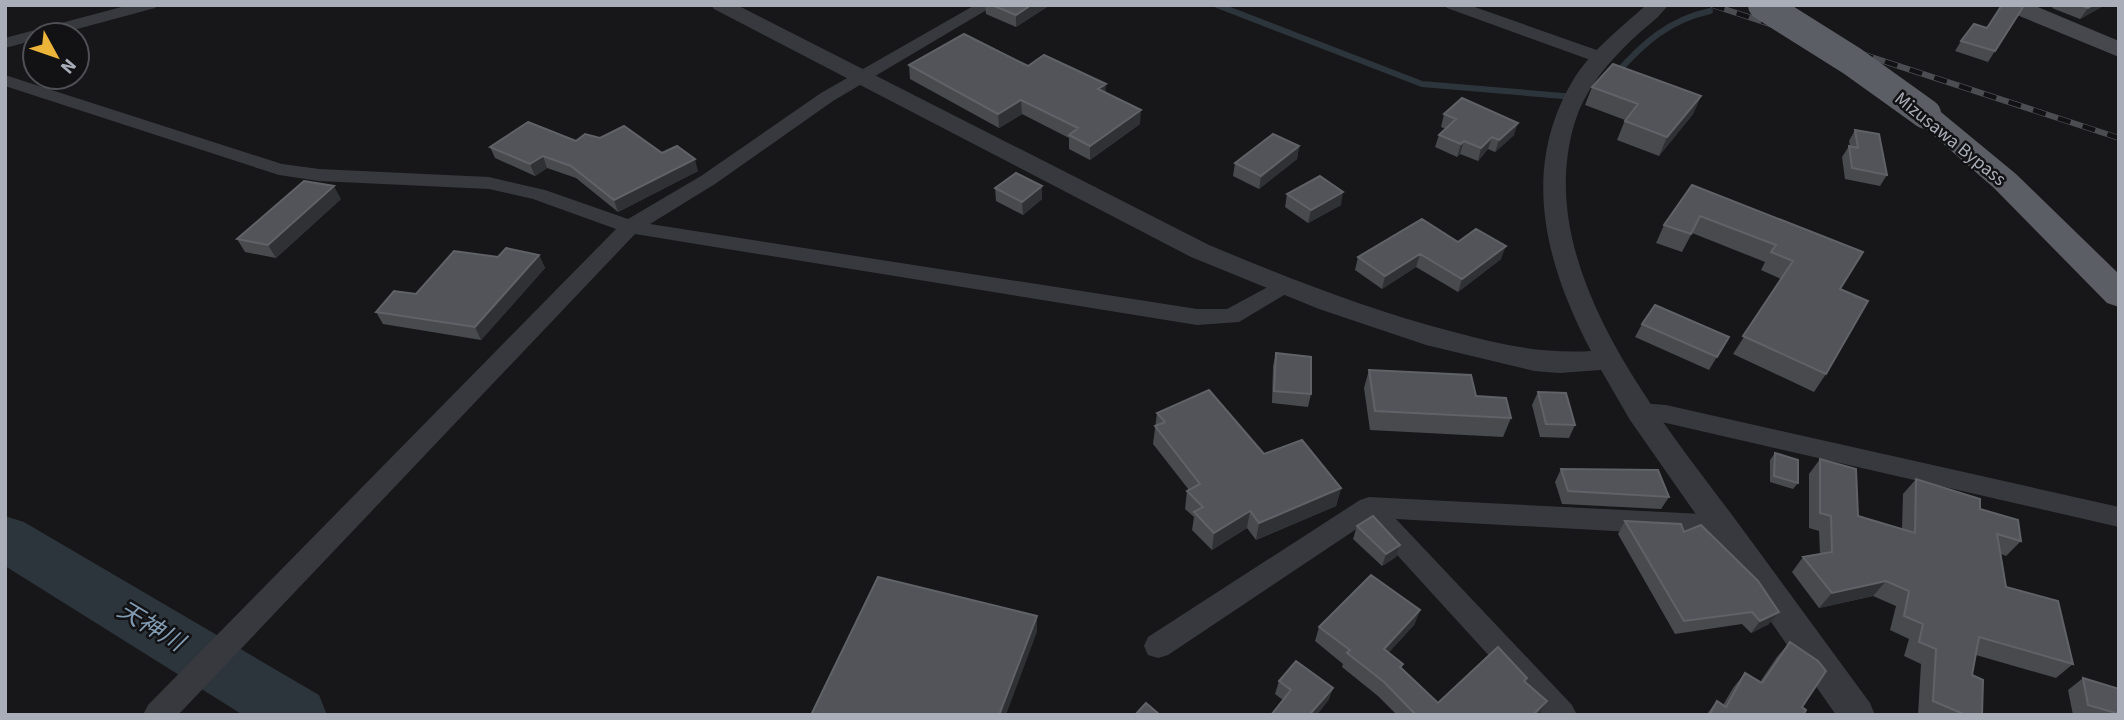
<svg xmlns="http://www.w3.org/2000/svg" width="2124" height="720" viewBox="0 0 2124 720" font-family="'Source Sans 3','Noto Sans JP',sans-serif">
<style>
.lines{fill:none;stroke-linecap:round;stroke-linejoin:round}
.stream{stroke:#2d353c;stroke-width:6}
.river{fill:#2d353c;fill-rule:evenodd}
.minor{fill:#38393e;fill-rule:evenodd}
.tertiary{fill:#38393e;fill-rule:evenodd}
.secondary{fill:#46484e;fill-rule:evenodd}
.trunk{fill:#5c5e66;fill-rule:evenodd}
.rail-casing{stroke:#4b4d53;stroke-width:6}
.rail{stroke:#121214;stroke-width:4.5;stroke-dasharray:13;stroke-linecap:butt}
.trunk-bridge{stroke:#5c5e66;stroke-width:30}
.wall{fill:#484a4e}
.shaded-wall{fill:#303134}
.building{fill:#535459;stroke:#606268;stroke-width:2}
.labels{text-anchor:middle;stroke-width:5;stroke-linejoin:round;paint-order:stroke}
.street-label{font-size:19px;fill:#a9aeb8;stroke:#121214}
.near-water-label{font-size:24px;font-style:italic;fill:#819bb2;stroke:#121214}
</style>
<rect width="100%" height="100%" fill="#171719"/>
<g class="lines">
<path class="stream" d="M1217,5l205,79 153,13
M1616,74c27,-31 53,-54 94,-63"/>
<path class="river" d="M5,516l19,6 295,173 8,20h-84l-238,-149z"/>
<path class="minor" d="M129,5h28l-2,3 -100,27h-20v5l-30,8v-10z
M975,5h20l-162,96 -118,83 -65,40 547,85h30l54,-29 8,2 3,5 -3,5 -50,30 -42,3 -562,-91 -457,481h-35l5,-10 468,-476 -83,-30 -44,-10 -170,-8 -40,-6 -274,-89v-11l277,89 37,5 170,8 56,13 83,29 73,-43 120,-83z
M1445,5h24l139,49 3,4 -9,5 -6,-1 -149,-54z
M1640,403l26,2 453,102v20l-453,-104 -34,-5 -4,-6 4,-6z
M1369,497l353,18 9,4 4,7 -4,7 -9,4 -326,-18 176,186 5,10h-34l-176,-193 -199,133 -10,3 -10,-3 -4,-9 4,-9 212,-137z"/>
<path class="tertiary" d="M711,5h26l472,240c79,33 158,64 241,86 47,13 92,23 141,20 -45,-86 -71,-180 -19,-269 18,-31 48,-53 74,-77h22c-8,12 -20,20 -31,30 -27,25 -52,53 -63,90 -41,142 82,288 161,394 45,61 90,123 135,184l5,12h-39l-206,-295 -29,-50 -42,3 -25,-2 -108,-26 -107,-36 -128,-52 -477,-248z"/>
<path class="secondary" d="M2002,5h31l86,36v16l-114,-47z"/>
<path class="trunk" d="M1926,105l10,3 80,66 103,100v33l-12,-4 -113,-115 -78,-68 -5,-6 5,-6z"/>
<g class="rail-casing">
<path id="rail" d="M1712,5l407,133"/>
</g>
<use href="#rail" class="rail"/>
<path class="trunk-bridge" d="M1763,5l89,56 74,53"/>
</g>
<path class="wall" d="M985,5h62v2l-31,20 -30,-13z
M2054,5h51l-25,14 -28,-11z
M2023,7l-35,55 -33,-11 6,-10z
M909,65l119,1 78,27 34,31 -50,36 -21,-11v-11l-47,-24 -23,14 -89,-49z
M1592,87l109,9 -8,18 -34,42 -42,-16 8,-20 -40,-15z
M1444,114l70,21 -19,17 -7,-3 -10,12 -18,-7 -3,3 -22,-10 4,-12 7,-6 -5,-2z
M1855,130l32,45 -7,11 -35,-7 -3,-22 7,-11h1l-1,-5z
M600,138l62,15 36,18 -80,41 -42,-34 -29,-10 -12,8 -40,-18 -5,-11z
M1299,146l-2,13 -38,30 -26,-13 2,-13z
M1692,185l148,104 -14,85 -12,18 -81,-38 48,-75 -20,-9 4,-8 -73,-29 -10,19 -26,-9 8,-18z
M1042,186v13l-19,16 -27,-14 -1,-13z
M1287,194l54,11 -33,18 -23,-16z
M341,199l-65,59 -31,-6 -8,-13z
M1458,242l43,17 -43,33 -42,-25 -34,22 -27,-19 3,-13z
M539,255l6,13 -64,72 -98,-16 -7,-12 40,-18z
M1642,324l87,13 -20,33 -74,-33z
M1276,353l35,41 -3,13 -36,-4 1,-37z
M1369,370l107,26 35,22 -8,19 -133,-7 -6,-42z
M1538,392l37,33 -6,13 -29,-1 -8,-32z
M1157,413l107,41 77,34 -5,18 -80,34 -9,-12 -35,22 -20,-20 2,-13 -9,-8 2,-18 2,-1 -36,-46z
M1775,453l23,30 -5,6 -23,-7v-22z
M1820,459l38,57 44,13 1,-35 13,-15 64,30 41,32 -15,15 -5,-2 5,33 67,77 -17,14 -80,-23 -4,20 10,40h-64l3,-51 -17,-8 5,-17 -19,-9 6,-24 -23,-10 -54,12 -27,-36 11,-15 17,-3 -1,-23 -10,-3v-54z
M1561,469l108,28 -8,12 -99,-5 -7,-22z
M1625,521l59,11 85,92 -18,9 -9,-9 -67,10 -57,-100z
M1357,526l43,19 -4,12 -14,9 -29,-27z
M1420,610l-6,15 -25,27 14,12 -2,4 37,35 89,-25 -2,4 14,33h-142l-19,-19 -36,-29 1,-3 -28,-23 4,-14z
M1790,642l13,73h-97l11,-14 6,4 10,-17 12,-15 15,9 17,-25z
M2083,678l36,37h-46l-5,-25z
M1279,681l54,7 -5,13 -45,-1 -8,-6z"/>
<path class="shaded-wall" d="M1031,5h16v2l-31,20v-12z
M2093,5h12l-25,14 8,-11z
M1106,84l-1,14 -7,-9z
M1701,96l-8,18 -34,42 8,-19z
M1021,100l1,14 -23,14 -1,-14z
M1141,110l-1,14 -50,36v-14z
M1518,123l-4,12 -19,17 4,-12z
M1492,137l-4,12 -10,12 3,-13z
M1464,141l-4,13 -3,3 4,-13z
M1299,146l-2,13 -38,30 2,-13z
M543,156l4,12 -12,8 -5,-12z
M695,159l3,12 -80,41 -4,-12z
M334,186l7,13 -65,59 -8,-13z
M1042,186v13l-19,16 -1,-13z
M1343,192l-2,13 -33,18 3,-13z
M1506,246l-5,13 -43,33 4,-13z
M1420,254l-4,13 -34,22 3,-13z
M539,255l6,13 -64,72 -6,-13z
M1341,488l-5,18 -80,34 3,-17z
M1250,511l-3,17 -35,22 2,-17z
M1400,545l-4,12 -14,9 4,-12z
M1886,581l-13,15 -54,12 13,-15z
M1420,610l-6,15 -35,38 5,-14z
M1779,612l-10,12 -18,9 9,-12z
M1037,616v16l-31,83h-7z
M1333,688l-5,13 -11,14h-7z
M1547,701l-8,14h-6z"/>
<path class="building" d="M992,5h39l-15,10z
M2002,5h16l5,2 -28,44 -34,-10 13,-17 13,4z
M2080,5h13l-5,3z
M964,34l64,32 16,-11 62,29 -8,5 43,21 -51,36 -21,-11 9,-7 -57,-28 -23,14 -89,-49z
M1613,64l88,32 -34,41 -42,-16 13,-17 -46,-17z
M1462,98l56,25 -19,17 -7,-3 -11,11 -17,-7 -3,3 -22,-9 17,-16 -12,-5z
M528,122l48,19 9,-7 15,4 24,-12 38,27 15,-7 18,13 -81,41 -43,-34 -28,-10 -13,8 -40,-17z
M1855,130l24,4 8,41 -35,-7 -3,-22 9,2z
M1273,134l26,12 -38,30 -26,-13z
M1016,173l26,13 -20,16 -27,-14z
M1320,176l23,16 -32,18 -24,-16z
M304,181l30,5 -66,59 -31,-6z
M1692,185l171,67 -23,37 28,12 -42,73 -83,-38 50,-75 -22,-9 5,-7 -76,-29 -9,18 -27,-9z
M1422,219l36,23 18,-13 30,17 -44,33 -42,-25 -35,22 -27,-19z
M506,248l33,7 -64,72 -99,-15 18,-21 22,3 38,-43 44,6z
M1655,305l74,32 -12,20 -75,-33z
M1276,353l35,4v37l-37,-3z
M1369,370l102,5 5,21 30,2 5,20 -136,-7z
M1209,390l55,64 38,-14 39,48 -82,35 -9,-12 -36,22 -20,-21 9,-5 -16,-16 13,-7 -45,-58 10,-4 -8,-9z
M1538,392l28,1 9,32 -29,-1z
M1775,453l23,7v23l-24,-7z
M1820,459l36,10 2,47 57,17 1,-54 64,20v10l38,11 3,21 -24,-7 9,53 52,14 15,63 -94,-27 -7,38 11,5 -1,35h-16l-33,-14 3,-52 -17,-7 4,-18 -19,-8 5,-25 -23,-10 -54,12 -29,-36 29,-5 -1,-36 -11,-3z
M1561,469l97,1 11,27 -101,-6z
M1373,516l27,29 -14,9 -29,-28z
M1625,521l56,3 3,8 17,-7 57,56 21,31 -19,9 -8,-9 -68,9z
M1371,575l49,35 -36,39 19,15 -3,3 38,36 60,-56 29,31 -3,3 23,20 -14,14h-117l-32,-33 -37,-29 3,-3 -31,-23z
M878,577l159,39 -38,99h-188z
M1790,642l28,19 8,10 -24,36 4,3 -3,5h-94l8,-14 9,6 19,-34 17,10z
M1296,661l37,27 -23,26 1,1h-40l20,-25 -12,-9z
M2083,678l36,11v25l-31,-9z
M1146,703l14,12h-25z"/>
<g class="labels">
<g class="street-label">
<text transform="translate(1951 138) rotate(39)" y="7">Mizusawa Bypass</text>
</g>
<g class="near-water-label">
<text transform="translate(151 626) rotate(31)" y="8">天神川</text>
</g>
</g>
<rect width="2124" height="720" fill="none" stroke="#a9aeb8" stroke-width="14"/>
<g transform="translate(56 56) rotate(130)"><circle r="33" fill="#121214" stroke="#4e5056" stroke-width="2"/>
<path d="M0-5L12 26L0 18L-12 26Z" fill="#edb43a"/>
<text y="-10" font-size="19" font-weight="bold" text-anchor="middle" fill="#a9aeb8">N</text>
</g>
</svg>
